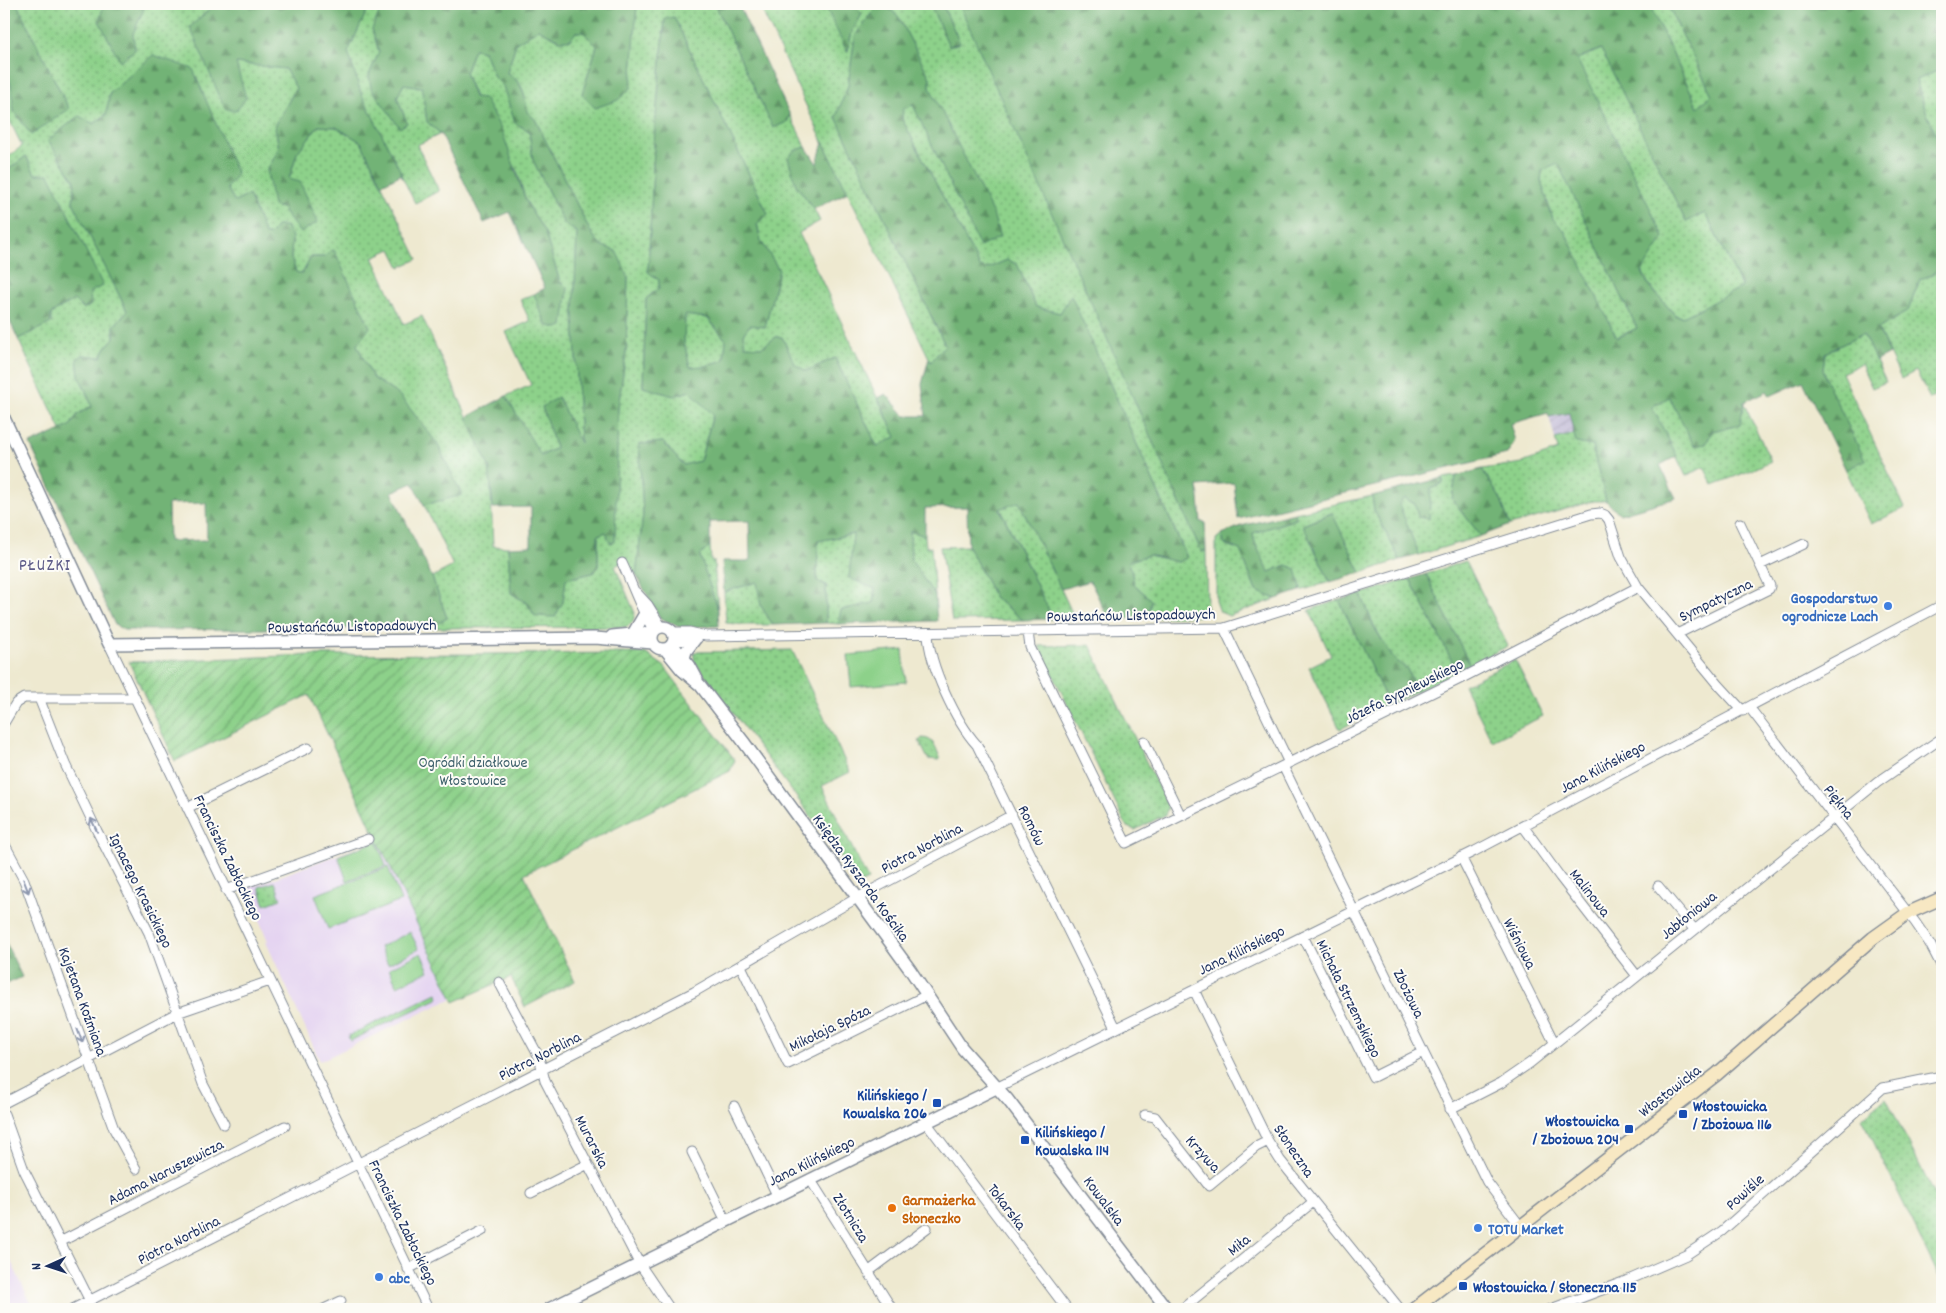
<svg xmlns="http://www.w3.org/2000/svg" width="1946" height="1313" viewBox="0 0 1946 1313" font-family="Dekko,sans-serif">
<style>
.built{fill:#e4d3f1}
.industrial{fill:url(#industrial-furrows)}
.grass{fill:url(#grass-dots);stroke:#548074}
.forest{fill:url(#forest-firs);stroke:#46716a;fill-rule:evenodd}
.garden{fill:url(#garden-furrows);stroke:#548074}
.pitch{fill:#8dd18a;stroke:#548074}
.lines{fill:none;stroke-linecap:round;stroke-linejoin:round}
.minor-casing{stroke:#848c97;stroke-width:11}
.tertiary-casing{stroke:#848c97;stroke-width:14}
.secondary-casing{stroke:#848c97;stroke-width:15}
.minor{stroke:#fff;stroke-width:9}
.tertiary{stroke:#fff;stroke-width:11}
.secondary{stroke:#f7e8c3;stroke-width:12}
.oneway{stroke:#8d97ae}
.shop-dot{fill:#3f7fe0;stroke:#fdfcf7;stroke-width:2}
.transit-dot{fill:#1a4fb4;stroke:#fdfcf7;stroke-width:2}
.food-dot{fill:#e8710a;stroke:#fdfcf7;stroke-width:2}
.labels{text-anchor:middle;stroke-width:4;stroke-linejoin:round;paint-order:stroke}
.shop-label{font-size:16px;font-weight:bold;fill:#366cbe;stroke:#fdfcf7;text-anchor:start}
.street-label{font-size:16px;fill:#1b2f5e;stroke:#fdfcf7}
.park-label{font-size:16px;fill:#3d606b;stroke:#fdfcf7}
.transit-label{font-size:16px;font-weight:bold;fill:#164399;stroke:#fdfcf7;text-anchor:start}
.food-label{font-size:16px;font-weight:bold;fill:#c56008;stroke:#fdfcf7;text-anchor:start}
.neighbourhood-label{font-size:18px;letter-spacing:1px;fill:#5e5c89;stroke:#fdfcf7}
</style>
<defs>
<pattern id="industrial-furrows" width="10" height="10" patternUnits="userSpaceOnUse" patternTransform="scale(1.25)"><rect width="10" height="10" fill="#c6c0d9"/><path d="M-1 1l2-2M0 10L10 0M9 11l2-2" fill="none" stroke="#aaa5bd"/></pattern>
<pattern id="grass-dots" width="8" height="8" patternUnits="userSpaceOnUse" patternTransform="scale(1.25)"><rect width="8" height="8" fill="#8dd18a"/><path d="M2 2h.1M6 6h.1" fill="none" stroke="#72aa74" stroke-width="1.8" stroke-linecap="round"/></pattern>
<pattern id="forest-firs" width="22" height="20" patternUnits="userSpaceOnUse" patternTransform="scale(1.25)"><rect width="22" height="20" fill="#72b376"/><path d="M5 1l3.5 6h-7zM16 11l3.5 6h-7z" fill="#5d9264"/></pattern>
<pattern id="garden-furrows" width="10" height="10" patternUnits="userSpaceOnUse" patternTransform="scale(1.25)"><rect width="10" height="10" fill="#8dd18a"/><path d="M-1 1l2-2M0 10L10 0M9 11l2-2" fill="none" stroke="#72aa74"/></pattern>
</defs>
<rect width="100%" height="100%" fill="#fdfcf7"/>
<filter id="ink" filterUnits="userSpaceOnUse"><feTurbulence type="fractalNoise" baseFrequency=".02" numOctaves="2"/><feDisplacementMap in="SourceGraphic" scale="10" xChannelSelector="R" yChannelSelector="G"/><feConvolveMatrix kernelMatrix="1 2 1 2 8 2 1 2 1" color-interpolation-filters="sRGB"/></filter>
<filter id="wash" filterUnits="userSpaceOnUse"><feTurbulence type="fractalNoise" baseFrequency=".0096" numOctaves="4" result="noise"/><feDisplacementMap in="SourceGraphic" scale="20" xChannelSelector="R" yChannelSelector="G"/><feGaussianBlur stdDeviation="1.12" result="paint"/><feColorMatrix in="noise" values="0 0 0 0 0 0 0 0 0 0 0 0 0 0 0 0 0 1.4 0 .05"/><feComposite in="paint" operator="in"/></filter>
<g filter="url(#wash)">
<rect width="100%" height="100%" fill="#eee9d0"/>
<path class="built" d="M377,840l76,158 -133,63 -54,-119 2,-1 -22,-52z
M4,1247l30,62h-30z"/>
<path class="industrial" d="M1569,413l5,21 -19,5 -6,-22z"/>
<path class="grass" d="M17,4h168l4,6 4,-6h22l-25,24 45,35 50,6 11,19 -21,38 4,23 -12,21 15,38 18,25 -11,-53 8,-27 21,-27 18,1 25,15 57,117 -18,8 -9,-18 -18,8 31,67 18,-8 68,151 3,79 15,1 3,46 16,10 8,13 28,-14 3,-23 27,-6 5,-7v-31l8,-3 12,-124 8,-56 2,-76 -28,-30 -10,-15 -55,-112 -8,-7c-2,-17 -3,-30 -20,-39l9,-30 22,-14 22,11 16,-8h7l14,14 -15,48 49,-6 6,-84h78l58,123 14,-5 3,-7 16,32 -12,4 2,34 18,24 6,12 -21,12 97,204 -19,9 -42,-88 -29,13 -11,-7 -13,-27h-6l-14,10 -17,-1 -2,-12 7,-9 15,2 14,-57 -18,-29 -4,-18 11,-9 -94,-197 -9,2 -10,108 -7,144 11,9v8l-13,11 -3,88 31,9 16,-5 23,23 -13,47 -17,4 -20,-23 -24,2 4,70 -7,61 -9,-15 -12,6 20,47 -2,9 -7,5 -196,1 17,-10 -15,-41 21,-11 -29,-61 37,-11 -25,-51 -36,-47 -27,-18 -16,-33 -27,-94 -5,6h-14l-9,17 -6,-2 -5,-14 1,-21 -27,-2 -16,-40 -14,7 -8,-14 10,-14 -127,-81 -4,21 -12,10 -46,16 27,41 -2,21 54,109 -13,15v12l-8,9 -5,10 -18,-2 -4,20 13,31 -14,8 -8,12 -9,4 -43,-91 32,-16 1,-9 23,-15 28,-13 -67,-112 -9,-18 -22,17v-13l18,-14 -18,-37v-43l7,19 3,26 55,-2z
M759,4l66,1 23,46 4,-19 10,-18 -10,-10h26l-23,32 -7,50 -12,31 109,228 -14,17 -108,-220z
M884,4h46l19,42 11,-3 -18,-39h18l241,547h5l1,60 -7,5 -52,2 3,-18 -17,-16 -5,-23 20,-6 29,7 9,-5 -116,-261 -11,17 -24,-6 -19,-43 -10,-4 -21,9 -6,-2 -78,-148v-10l11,-5 67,142 -50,-158v-10l-32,-62z
M1649,4h18l45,91 -14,12z
M369,6l11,6 -8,17 7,23 -10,23 38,48 -10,-26 7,-13 18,3 5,35 14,12 -24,11 22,46 -24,12 -54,-110 -13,-41z
M474,49l10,2 10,26 9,8 12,38 14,8 4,29 31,64 13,8 -3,81 6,132 -21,-47 -17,9 14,41 -16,8 -34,-60 25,-11 -25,-53 24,-11 -10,-21 40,-18 -15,-49 -19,-32 -9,-30 -42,-74 -10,-24z
M1602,49l84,173 19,-9 37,75 -59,29 -8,-2 -26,-30 -7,-14 -65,-212z
M1942,69v77l-15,-32 -11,-34z
M1558,163l79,165 -21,10 -52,-108 -11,-11 -12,-38 1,-10z
M1942,266v23l-3,2 3,6v96l-12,6 -14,-28 -15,8 -23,-50 30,-18 12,-32 12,-4z
M685,315l22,3 19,22 -2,20 -19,6 -15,1 -6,-25z
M1863,334l23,48 -14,6 -11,-24 -19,9 63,135 -34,16 -25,-54 18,-10 -39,-82 -2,-9 2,-16z
M1669,397l37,47 6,-13 28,-6 3,-23 28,59 -19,9 -39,15 -9,-18 -18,9 -34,-69z
M1574,434l3,9 15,3 14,55h-12l-84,24 -10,-27 -18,-29 40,-6 36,-13 -3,-11z
M1456,476l-4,23 29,37 -62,19 -21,-51 6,-6 11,6 16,-15 12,-6v-5z
M1372,496l2,14 26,50 -39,13 -30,-60 -28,12 27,57 -30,9 1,-4 -14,-22 -18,7 -14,-29 -2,-10 43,-14 -1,-6z
M1020,501l55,118h-22l-53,-111z
M910,530l15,6 1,11h5l4,49 -24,-36z
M854,534l-5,43 26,12 -2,14 -32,7 -3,14 -12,-1v-38l-9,-4 1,-40z
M1222,534l2,10 16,6 16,41 20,8 -47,17 -9,-4 -4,-11v-62z
M710,545l1,16h3l4,49 -18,-54z
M968,546l27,52 28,22 -71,1 -12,-74z
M1466,561l42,85 -38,19 -44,-91z
M1410,579l47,92 -40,20 -10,-22 -14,-11 -19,-32 -13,-32z
M757,582l4,24 12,19h-29l-18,-2 -2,-31z
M1339,600l50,105 -49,24 -31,-62 22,-11 -22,-46z
M1090,645l78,162 -3,8 -30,15 -8,-3 -88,-181z
M792,650l58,122 -28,14 46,94 -7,3 -167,-222v-9z
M1515,660l28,56 -51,25 -28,-56z
M922,738c12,0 14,10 18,20l-1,2 -11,-1 -9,-18z
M275,882l6,17 -16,6 -6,-18z
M1886,1098l56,112v73l-80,-165z"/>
<path class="forest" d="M4,4h13l52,105 -38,26 -17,-24 -3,-26 -7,-19z
M104,4h42l-13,30 2,16 -15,11 -21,-40z
M215,4h422l-6,84 -13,12 -23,8 -13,-14 15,-48 -14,-14h-7l-6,8h-10l-22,-11 -22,14 -9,30c16,10 18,21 20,39l8,7 55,112 10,14 16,6 12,25 -2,76 -8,56 -3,134 -5,1 -4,-11 -8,3v31l-5,7 -27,6 -3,23 -8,15 -20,-1 -8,-13 -16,-10 -3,-46 23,-1v-39l-38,1 -4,-41 -22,-50 39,-21 35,60 15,-8 -14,-41 16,-10 22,46 -6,-130 3,-81 -13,-8 -31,-64 -4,-29 -14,-8 -12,-37 -9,-9 -10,-26 -10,-2 -9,24 9,24 10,1 18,33 24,70 19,32 15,49 8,6 -5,38 -6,2 -11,-3 -12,-31 11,-6 -35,-76 -26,11 -43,-89 -14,-12 -5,-35 -18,-3 -7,13 10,26 -7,5 -29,-40 -2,-13 10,-23 -7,-23 7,-16 -10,-7 -21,46 13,41 41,81 -20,10 -21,-42 -25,-15 -18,-1 -21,27 -8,26 11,3 18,40 -18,11 -18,-25 -9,-2 -6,-36 12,-21 -4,-23 21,-38 -11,-19 -49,-6 10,35 -10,13 -11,-2 -35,-82z
M715,4h23l52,111 -3,7 -14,6z
M810,4h42l10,10 -10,18 -5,20 -22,-47z
M878,4h6l14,12 32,62v10l63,126 7,23 -20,10 -67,-142 -10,4 -1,10 78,148 6,2 21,-9 10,4 19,43 24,6 11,-18 116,263 -9,4 -29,-7 -20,6 5,23 17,16 -3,18 -39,1 -19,-38 -29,8 -42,-87 -19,7 53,110 -30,1 -28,-22 -27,-52 -1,-39 -42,1v28l-15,-5 1,29 24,36 2,25 -99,3 3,-14 32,-7 2,-14 -26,-11 4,-44 -35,7 -1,40 9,4v38l-53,2 -12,-19 -4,-24 -33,10 -2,-31h28l-1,-40 -39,1v23l-10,11 18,54 1,16 -40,1 -19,-9 -24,-43 7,-61 -4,-70 24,-2 20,23 17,-4 13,-46 -23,-24 -16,5 -31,-9 3,-88 13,-11v-8l-11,-8 7,-145 10,-108 9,-2 94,197 -11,10 4,17 18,29 -14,57 -15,-2 -7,9 2,12 17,1 14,-10h6l13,27 11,7 29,-13 42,88 19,-9 -18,-39 8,-4 19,22h21l-4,-32 7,-26 2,4 14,-17 -109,-228 12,-31 7,-50zM685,315l23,3 18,22 -2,20 -19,6 -15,1 -6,-25z
M930,4h12l18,39 -11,3z
M959,4h690l49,103 14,-12 -45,-91h275v37l-4,7 4,12v9l-26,11 11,34 15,32v120l-10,9 -12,4 -12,32 -30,18 11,25 -13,7 -13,-27 -38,19 -2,16 2,9 40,82 -19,10 -43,-89 -33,15 -3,-5 -23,11 -4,23 -28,6 -6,13 -12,2 -25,-49 -17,10 25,49 -17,9 16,33 -56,16 -14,-13 -14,-55 -16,-3 -7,-30 -20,4 -1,-4 -38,11 5,17 -8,13 -269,65 -4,-36 -36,3 3,36h4l1,29h-5zM1601,49l85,173 19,-9 37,74 -59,30 -8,-2 -26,-29 -7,-14 22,-35 -87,-178zM1558,164l79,164 -20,10 -53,-108 -11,-11 -12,-38 1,-10z
M153,55l40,14 44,105 -10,14 8,14 14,-7 16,40h6l5,-9h10l6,11 -1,21 5,14 6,2 9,-17h14l5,-6 4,-1 36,77 -13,18 16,33 27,18 37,47 25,52 -38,10 -11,-22 -21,9 40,85 15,41 -17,10 -306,2 -9,-5 -85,-181 40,-18 8,-12 14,-8 -13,-31 -2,-16 6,-4 18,2 5,-10 8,-9v-12l13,-15 -54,-109 2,-21 -27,-41 31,-24 15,8 12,-9 4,-22zM206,503l1,37 -38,1 -1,-37z
M823,142l25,50 -34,17 -18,-24 -8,-27 6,-7 12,-4 11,17z
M26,156l9,18h14l54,112 -13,6 1,13 -8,4 -9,-9 -23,14v9l-33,16 -14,-31v-135z
M1482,469l18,29 10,27 -29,11 -29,-37 4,-23z
M1443,478v5l-12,6 -2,30 -11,-2 -3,-13 -11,-6 -5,6 20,51 -19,5 -26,-50 -2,-14z
M1295,513l1,6 -43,14 2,10 14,29 18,-7 9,4 5,18 -1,4 -24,8 -20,-8 -16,-41 -16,-6 -2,-10 19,-8z
M1332,513l29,60 -31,9 -27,-57z
M1426,574l44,91 -13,6 -47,-92z
M1361,594l13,33 19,31 14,11 10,22 -28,14 -50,-105z
M4,939l18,38 -15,7 -3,-7z"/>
<path class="garden" d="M645,653l19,13 71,94 -5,11 -206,103 51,107 -50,26 -14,-30 -57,25 -145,-307 -134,66 -46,-99 183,-7z"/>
<path class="pitch" d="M903,650l3,32 -55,5 -3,-32z
M377,841l9,25 -39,15 -9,-25z
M388,867l13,34 -73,28 -13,-34z
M410,932l9,17 -31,15 -8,-17z
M421,953l8,18 -32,15 -8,-18z
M437,993l2,5 -89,43 -2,-5z"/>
</g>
<g filter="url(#ink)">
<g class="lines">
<g class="minor-casing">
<path id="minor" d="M622,563c11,23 18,46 32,68
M1760,565l44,-21
M636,592l12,13 13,21
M1224,628l65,135
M673,632h16l17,4 518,-8 367,-114 9,-1 5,2 4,5 12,37 17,30 81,98 24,26
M1028,632l2,15 96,196 336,-165 176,-91
M928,633c1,32 28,89 49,112l139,283
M1677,634l92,-45 1,-3 -30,-63
M674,641l16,-1 8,-2
M109,644l319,665
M39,698l26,66 32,67 52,102 54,151 21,40
M1749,707l166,215 15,22 12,23
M4,723l12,-20 8,-5h109
M1144,741l37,75
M1283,766l204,416 34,45
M187,808l121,-60
M1523,826l37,51 77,99
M4,843l20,37 90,249 22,40
M1461,857l93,185
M1658,886l36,43
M226,890l142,-51
M1303,936l70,141 50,-25
M741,966l47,98 139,-69
M499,982l40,75 6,24 94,182 31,46
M1194,990l74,151 12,19 120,149
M996,1088l479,-237 467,-246
M4,1103l173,-90 93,-32
M734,1106l43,89
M1450,1109l51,-26 29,-20 348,-281 64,-44
M4,1114l20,56 66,131
M1145,1115l10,2 54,69 47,-39 12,-6
M926,1122l141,187
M692,1152l34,69
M810,1179l82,130
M531,1193l57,-29
M60,1242l225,-116
M408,1269l74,-38
M868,1272l59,-44
M73,1309l621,-317 163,-94 155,-83
M324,1309l17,-8
M1182,1309l131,-107
M1551,1309l75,-28 60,-26 36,-24 161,-143 59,-12"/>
</g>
<g class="tertiary-casing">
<path id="tertiary" d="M4,418l105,226 486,-6 58,5
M652 638a11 11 0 1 1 22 0a11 11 0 1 1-22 0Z
M634,632l10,-17
M612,636l41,-4
M672,644l18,22 7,13
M665,649l17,21 18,15 43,56 168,230 51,77 46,52 159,209
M684,658l2,-7 10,-13
M549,1309l447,-221"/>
</g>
<g class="secondary-casing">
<path id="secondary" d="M1414,1309l303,-235 156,-136 35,-25 34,-15"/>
</g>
<use href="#minor" class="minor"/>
<use href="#tertiary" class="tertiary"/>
<use href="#secondary" class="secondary"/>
</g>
<defs><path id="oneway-shaft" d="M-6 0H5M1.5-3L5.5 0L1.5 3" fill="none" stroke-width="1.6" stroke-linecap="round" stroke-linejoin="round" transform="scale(1.25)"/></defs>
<g class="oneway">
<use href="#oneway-shaft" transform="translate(94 825) rotate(-115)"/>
<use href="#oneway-shaft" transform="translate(26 886) rotate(69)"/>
<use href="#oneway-shaft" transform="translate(80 1036) rotate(69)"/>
</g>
</g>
<g class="shop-dot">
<circle cx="1888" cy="606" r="5"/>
<circle cx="1478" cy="1228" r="5"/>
<circle cx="379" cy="1277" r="5"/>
</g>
<g class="transit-dot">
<rect x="932" y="1098" width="10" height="10" rx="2.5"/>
<rect x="1678" y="1109" width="10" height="10" rx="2.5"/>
<rect x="1624" y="1124" width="10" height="10" rx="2.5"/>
<rect x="1020" y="1135" width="10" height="10" rx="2.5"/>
<rect x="1458" y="1281" width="10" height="10" rx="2.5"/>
</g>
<circle class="food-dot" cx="892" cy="1208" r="5"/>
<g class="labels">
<g class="shop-label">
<text x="1878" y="603" text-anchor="end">Gospodarstwo<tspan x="1878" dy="18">ogrodnicze Lach</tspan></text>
<text x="1488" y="1234">TOTU Market</text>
<text x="389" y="1283">abc</text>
</g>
<g class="street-label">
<text transform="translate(1715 599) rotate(-26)" y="6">Sympatyczna</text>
<text transform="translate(1131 614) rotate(-1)" y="6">Powstańców Listopadowych</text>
<text transform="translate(352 625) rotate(-1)" y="6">Powstańców Listopadowych</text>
<text transform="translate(1404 690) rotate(-26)" y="6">Józefa Sypniewskiego</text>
<text transform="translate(1602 766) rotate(-28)" y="6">Jana Kilińskiego</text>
<text transform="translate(1840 801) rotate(52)" y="6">Piękna</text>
<text transform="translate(1033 825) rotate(64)" y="6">Romów</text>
<text transform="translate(921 847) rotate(-28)" y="6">Piotra Norblina</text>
<text transform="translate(229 857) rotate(64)" y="6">Franciszka Zabłockiego</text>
<text transform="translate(862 877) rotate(54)" y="6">Księdza Ryszarda Kościka</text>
<text transform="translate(142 890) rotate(64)" y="6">Ignacego Krasickiego</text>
<text transform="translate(1591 892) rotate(52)" y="6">Malinowa</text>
<text transform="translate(1688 914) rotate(-39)" y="6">Jabłoniowa</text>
<text transform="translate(1521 943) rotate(63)" y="6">Wiśniowa</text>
<text transform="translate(1241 949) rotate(-26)" y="6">Jana Kilińskiego</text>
<text transform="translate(1410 993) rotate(64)" y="6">Zbożowa</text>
<text transform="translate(1350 998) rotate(64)" y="6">Michała Strzemskiego</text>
<text transform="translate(84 1001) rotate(70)" y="6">Kajetana Koźmiana</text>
<text transform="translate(829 1027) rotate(-26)" y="6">Mikołaja Spóza</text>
<text transform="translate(539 1055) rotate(-27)" y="6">Piotra Norblina</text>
<text transform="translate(1669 1090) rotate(-38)" y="6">Włostowicka</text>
<text transform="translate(593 1141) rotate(63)" y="6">Murarska</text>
<text transform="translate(1295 1150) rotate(56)" y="6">Słoneczna</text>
<text transform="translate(1204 1153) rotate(48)" y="6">Krzywa</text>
<text transform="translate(811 1160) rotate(-26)" y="6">Jana Kilińskiego</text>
<text transform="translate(165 1171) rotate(-27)" y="6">Adama Naruszewicza</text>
<text transform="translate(1744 1191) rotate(-42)" y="6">Powiśle</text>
<text transform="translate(1105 1200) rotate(53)" y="6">Kowalska</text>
<text transform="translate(1008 1206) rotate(53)" y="6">Tokarska</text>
<text transform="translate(852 1217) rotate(58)" y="6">Złotnicza</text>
<text transform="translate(404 1222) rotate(64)" y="6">Franciszka Zabłockiego</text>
<text transform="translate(178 1239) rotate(-27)" y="6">Piotra Norblina</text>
<text transform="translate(1238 1244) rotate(-39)" y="6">Miła</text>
</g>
<g class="park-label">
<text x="473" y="767">Ogródki działkowe<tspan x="473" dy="18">Włostowice</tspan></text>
</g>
<g class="transit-label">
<text x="927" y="1100" text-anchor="end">Kilińskiego /<tspan x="927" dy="18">Kowalska 206</tspan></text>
<text x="1693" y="1111">Włostowicka<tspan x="1693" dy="18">/ Zbożowa 116</tspan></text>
<text x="1619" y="1126" text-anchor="end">Włostowicka<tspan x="1619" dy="18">/ Zbożowa 204</tspan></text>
<text x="1035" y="1137">Kilińskiego /<tspan x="1035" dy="18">Kowalska 114</tspan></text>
<text x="1473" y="1292">Włostowicka / Słoneczna 115</text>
</g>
<g class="food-label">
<text x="902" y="1205">Garmażerka<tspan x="902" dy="18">Słoneczko</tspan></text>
</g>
<g class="neighbourhood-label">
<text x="45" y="570">PŁUŻKI</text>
</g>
</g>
<rect width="1946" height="1313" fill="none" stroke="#fdfcf7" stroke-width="20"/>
<g transform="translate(48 1266) rotate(267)" stroke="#fdfcf7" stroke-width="4" paint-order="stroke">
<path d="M0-4L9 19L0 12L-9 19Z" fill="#1b2f5e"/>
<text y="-8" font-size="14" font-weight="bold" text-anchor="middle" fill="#1b2f5e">N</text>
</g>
</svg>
